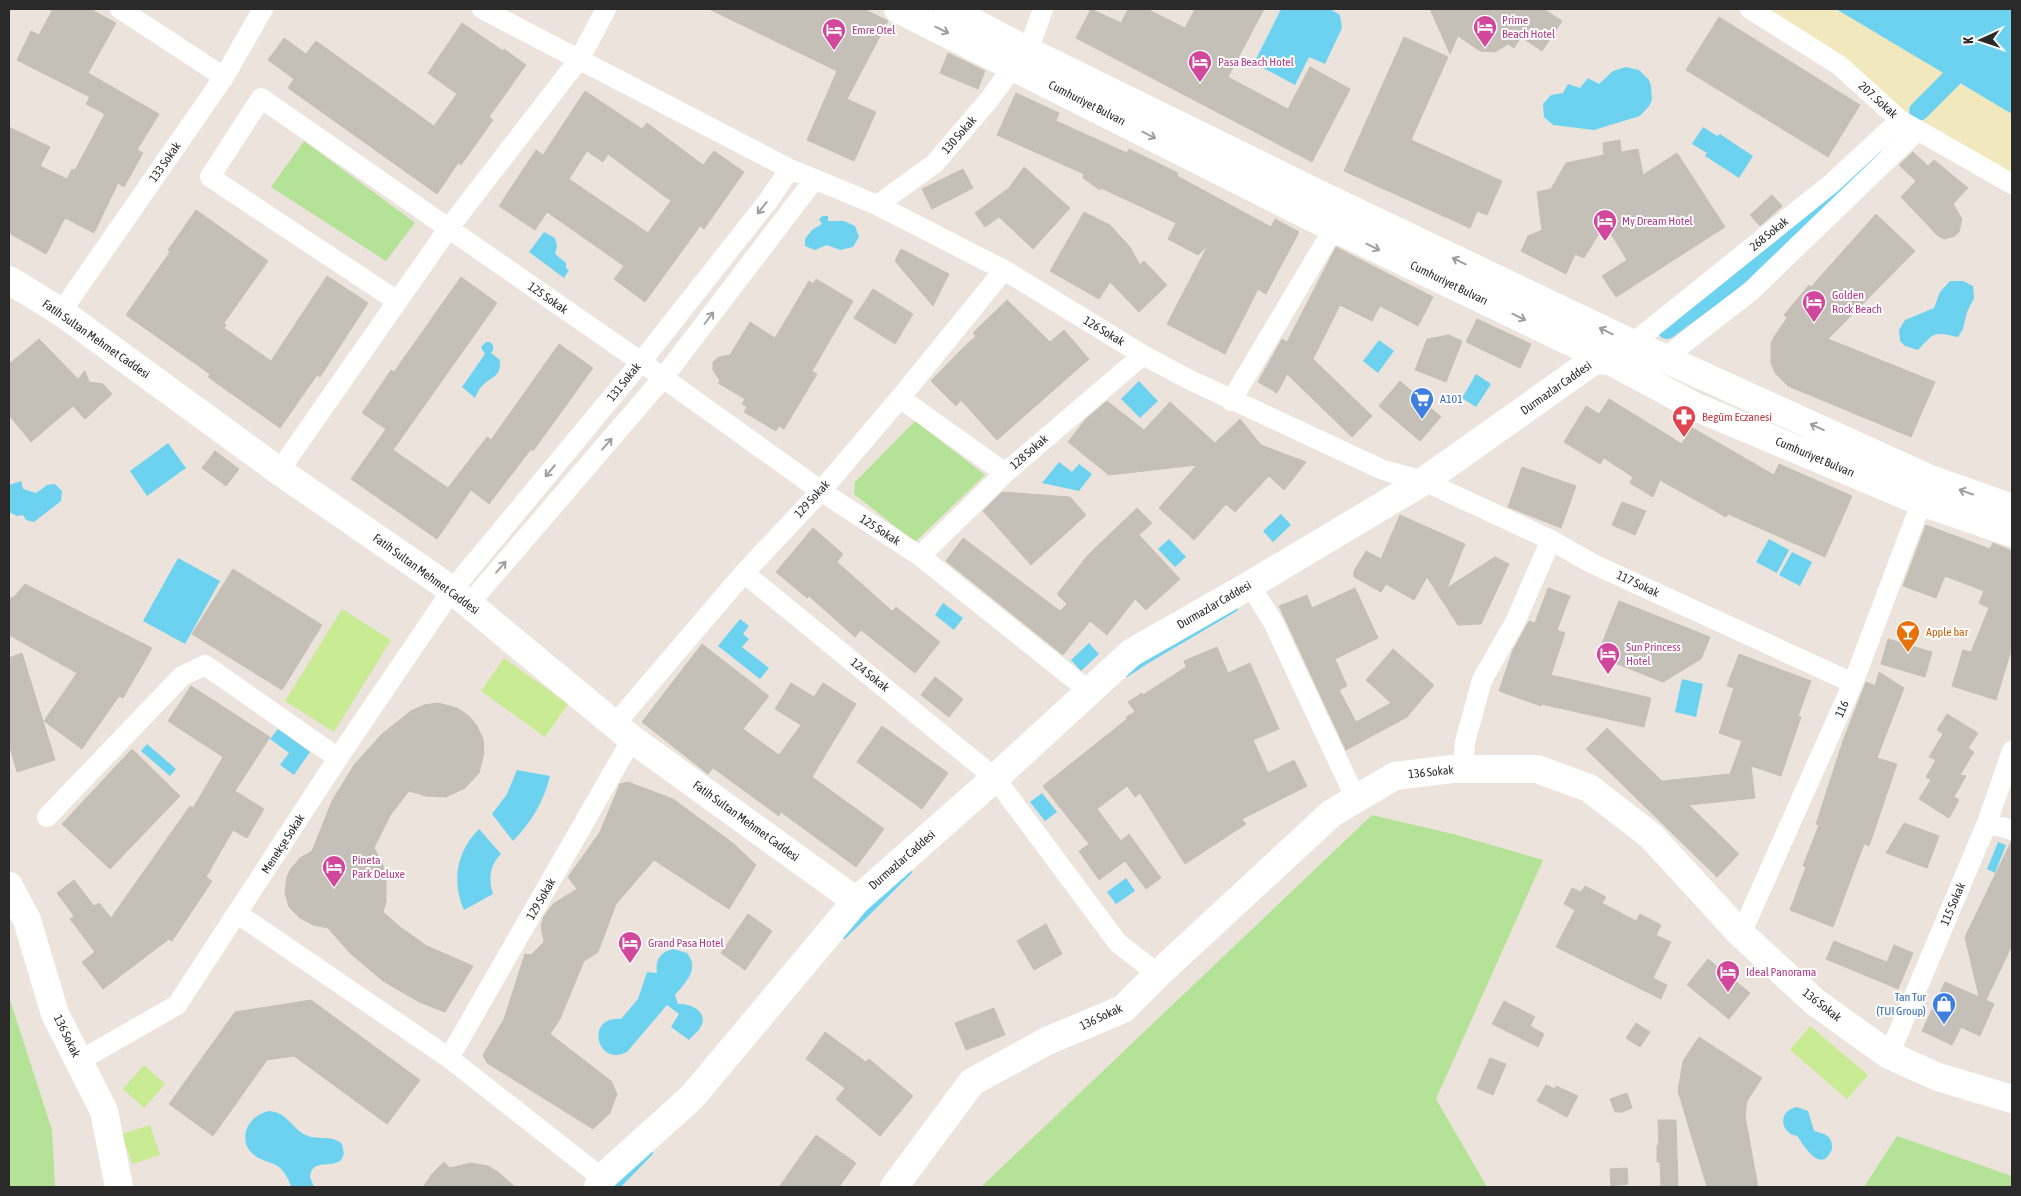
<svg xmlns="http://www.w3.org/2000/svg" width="2021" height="1196" viewBox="0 0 2021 1196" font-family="'Asap Condensed',sans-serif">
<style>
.green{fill:#b4e397}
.sand{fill:#f2e8be}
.pitch{fill:#c9eb93}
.water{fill:#6dd2ef}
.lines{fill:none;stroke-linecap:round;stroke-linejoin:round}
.stream{stroke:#6dd2ef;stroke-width:5.5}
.canal{stroke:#6dd2ef;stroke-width:20}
.building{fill:#c4bfb7;stroke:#c7c0b5;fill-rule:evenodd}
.street{stroke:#fff;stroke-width:20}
.secondary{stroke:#fff;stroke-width:28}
.oneway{stroke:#9f9f9f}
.labels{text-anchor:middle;stroke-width:4;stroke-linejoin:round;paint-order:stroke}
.hotel-label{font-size:12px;fill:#b23c85;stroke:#fff;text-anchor:start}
.street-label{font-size:12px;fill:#2a2a2a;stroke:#fff}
.shop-label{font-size:12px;fill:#366cbe;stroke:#fff;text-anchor:start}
.health-label{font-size:12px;fill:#be3a42;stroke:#fff;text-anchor:start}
.food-label{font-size:12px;fill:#c56008;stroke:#fff;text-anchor:start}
</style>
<rect width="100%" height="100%" fill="#ece4dc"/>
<path class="green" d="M304,141l110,81v2l-28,37 -115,-74z
M915,421l70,54 -70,67 -61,-48 1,-12z
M1372,815l85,20 86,25 -107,239 51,88h-506z
M9,997l43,133 3,57h-46z
M1897,1136l115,40v11h-148z"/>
<path class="sand" d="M1750,9h86l176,105v70z"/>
<path class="pitch" d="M342,609l49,31 -57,92 -49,-31z
M504,658l64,46 -23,33 -64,-46z
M1810,1026l58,49 -21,24 -57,-49z
M144,1065l21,19 -21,24 -21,-19z
M150,1125l10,30 -28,9 -10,-30z"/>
<path class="water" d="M1281,9h49l10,6 2,13 -17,36 -16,-7 -14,28 -41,-22z
M1836,9h176v105z
M1626,67l13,3 10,10 2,6 1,14 -3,6 -9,10 -46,14 -41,-5 -9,-8 -1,-13 8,-9 12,-2 5,-9 12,4 8,-10 11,6 14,-13z
M1703,127l14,9 3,-2 33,22 -14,22 -34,-22 2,-3 -15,-9z
M823,216h5v5h16l11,5 4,11 -6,10 -13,3 -13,-5 -12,5 -10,-4v-7l7,-9 10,-6 -3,-5z
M544,232l11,6 2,8 -2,8 11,9v5l3,2 -5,8 -35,-26z
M1950,281h13l10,5 1,12 -7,14 -4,17 -5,8c-24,-5 -23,-6 -40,13l-13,-4 -5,-5 -1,-11 6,-10 29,-12 6,-16z
M1379,340l15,11 -16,22 -15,-12z
M486,342h4l3,3v5l-2,3 9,7c1,18 -8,16 -18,26 -3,3 -5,8 -7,12l-13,-11 23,-33 -4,-7z
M1476,374l15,10 -15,23 -14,-9z
M1139,381l19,20 -18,17 -19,-19z
M168,443l18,25 -39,28 -17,-25z
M1059,462l13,10 7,-8 13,10 -13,17 -37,-8z
M21,481l2,8 13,4 11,-8 8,-1 7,7 -1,10 -27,21 -8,-2 -3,-5 -6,1 -8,-4v-27z
M1281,514l10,11 -18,17 -10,-11z
M1169,539l17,18 -11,10 -17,-18z
M1769,539l20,11 -12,23 -21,-11z
M1792,552l20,10 -12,24 -21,-11z
M178,558l42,23 -35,63 -42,-23z
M943,603l20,15 -9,12 -19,-15z
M740,619l9,7 -6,8 6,5 -7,8 27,21 -9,11 -42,-33z
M1089,643l10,11 -18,17 -10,-11z
M1682,679l21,5 -7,33 -21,-5z
M278,729l32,23 -16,23 -14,-10 9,-12 -19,-14z
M147,744l29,25 -6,7 -29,-25z
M517,770l33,6c-6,25 -19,47 -37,65l-21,-27 15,-20z
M1042,793l15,19 -12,9 -15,-19z
M479,829l22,25c-11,11 -13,25 -8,40l-29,16c-13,-29 -7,-59 15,-81z
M1998,842l8,3 -11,28 -8,-4z
M1126,878l9,13 -19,13 -9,-12z
M673,949l14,4c13,16 -1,29 -12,42l3,9c13,-1 32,8 22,24 -2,4 -8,8 -11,12l-18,-13 8,-13 -12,-9 -40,47c-31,16 -42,-37 -6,-33l17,-20 9,-27 10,1c-2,-13 3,-21 16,-24z
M1797,1107l11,4 6,20c10,3 19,4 18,18 -11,26 -27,-2 -35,-13 -18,-3 -19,-26 0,-29z
M269,1111c19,1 23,19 39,25 12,4 25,-1 34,8l2,10 -3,6c-11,9 -29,-2 -31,17l4,10h-23c-2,-7 -6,-15 -12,-20 -7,-5 -18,-6 -25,-12 -18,-15 -6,-40 15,-44z"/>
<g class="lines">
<path class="stream" d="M1127,674l18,-12 90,-53
M844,936l65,-64
M617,1187l33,-34"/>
<path class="canal" d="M1919,111l34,-34
M1667,329l125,-93 82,-80"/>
</g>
<path class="building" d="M53,9h37l26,14 -28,50 71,41 -22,36 6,3 -19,34 -6,-4 -24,50 -29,-15 -19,36 -37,-21v-106l41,20 -10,19 27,13 5,-10 3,1 30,-56 -19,-10 4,-7 -73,-37 14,-29 8,4z
M709,9h155l24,12 -41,78 29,13 -22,49 -47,-21 30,-69z
M1091,9l30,14 7,-14h19l38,19 10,-19h69l-36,68 60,32 22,-42 40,22 -38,73 -236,-124z
M1430,9h114l18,12 -20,30 -21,-14 -7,11 -6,-4 -13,8 -15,-1 -22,-15 -8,18z
M1719,17l141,88 -32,52 -142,-87z
M462,23l41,28 1,-2 22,16 -37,52 4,3 -32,45 -3,-2 -21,31 -149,-106 6,-9 -26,-19 16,-22 22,16 10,-13 118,85 23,-32 -29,-21z
M1404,37l44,20 -37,83 91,41 -15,34 -10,-4 -7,17 -126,-57z
M948,53l37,18 -7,18 -38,-16z
M585,91l57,38 5,-6 56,42 11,-14 30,21 -40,57 -4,-3 -55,76 -31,-23 10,-13 -77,-54 -12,18 -36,-24 37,-56 7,5zM587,151l16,11 5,-8 63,47 -23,32 -79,-54z
M1016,93l43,20 -3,8 71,32 2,-4 49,24 -1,3 94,51 4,-8 24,13 -33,62 -8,-5 -33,65 -58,-30 41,-79 -10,10 -30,-16 8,-16 -75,-35 -1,2 -17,-12 1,-4 -87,-39z
M1620,140l1,12 17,-3 5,26 34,-22 48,74 -109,70 -14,-21 25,-16 -22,-36 -21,34 -9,-4 -9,20 -45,-23 7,-15 14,-6 -5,-38 14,-3 15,-26 38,-8 -1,-12z
M1913,152l15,14 6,-6 34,28 -15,16 9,15 -3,13 -4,4 -11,3 -6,-3 -37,-39 15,-16 -17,-16z
M1024,167l46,41 -37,41 -34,-32 -14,10 -10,-14 34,-25z
M963,169l10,19 -41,21 -10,-20z
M1772,195l10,11 -22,20 -10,-11z
M196,210l72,51 -44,62 2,2 -2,3 47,33 56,-85 41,27 -48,74 -3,-2 -37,53 -72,-51 2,-3 -84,-59 44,-63 -2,-2z
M1084,212l26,13 20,22 10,18 4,-4 23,24 -28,27 -29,-30 -11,17 -49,-28z
M1876,214l39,37 -87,88 107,43 -24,55 -123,-51 -13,-13 -4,-10v-19l3,-7 13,-19 -3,-3 25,-30 2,2z
M1336,247l97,50 -15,29 -38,-20 -8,15 -32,-16 -27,54 59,57 -20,21 -65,-63 -10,19 -19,-11 24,-43 5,3z
M901,249l48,25 -16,32 -38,-45z
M461,277l36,26 -104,147 55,38 39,-51 4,3 68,-96 34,24 -60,83 -2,-2 -42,55 -18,-14 -34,49 -86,-60 35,-50 -24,-16 29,-43 3,2z
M816,279l37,22 -41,70 5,3 -33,55 -5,-3 -3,5 -32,-19 3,-5 -5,-3 3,-5 -27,-16 2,-2 -7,-11v-8l6,-5 11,-2 20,-33 25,16 34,-57 4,3z
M873,289l40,25 -18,30 -41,-26z
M1007,300l43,42 14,-12 25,29 -92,81 -36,-40 -5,6 -25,-25 34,-35 3,2 -2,-3 10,-9 -3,-3z
M1477,319l54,25 -11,24 -54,-26z
M1449,335l13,6 -16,41 -31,-12 12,-31z
M39,339l39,40 7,-8 4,11 14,2 9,10 -27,25 -12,-13 -42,36 -22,-27v-51z
M1400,381l41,36 -21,24 -41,-35z
M1609,399l73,45 9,-17 83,48 5,-11 73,32 -27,61 -97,-43 -2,3 -66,-37 -7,17 -23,-14 3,-6 -29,-19 -4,6 -36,-22 22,-36 13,8z
M1107,401l37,29 26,-28 45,41 25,-24 21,26 45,17 -22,28 -15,-14 -34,36 -9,-8 -32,36 -35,-32 38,-43 -88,10 -41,-33 18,-23z
M215,451l24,18 -13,17 -24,-18z
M1522,467l54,19 -15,42 -53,-21z
M1002,492l68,5 16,18 -55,50 -48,-54z
M1622,502l24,9 -11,24 -23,-10z
M1137,508l15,15 -13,12 41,44 -34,31 -11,-11 -28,36 -17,-14 -27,34 -117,-94 17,-23 97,73 7,-7 -10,-10 32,-40z
M1400,515l65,29 -18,44 48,-31 14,7 -28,60 -23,1 -31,-48 -13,23 -28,-16 -5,8 -27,-15v-6l12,-20 15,8z
M1926,525l64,24 3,-6 19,8v96l-16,53 -44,-14 11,-36 8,2 18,-44 -10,-5 5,-12 -39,-15 -9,22 -33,-12z
M813,528l30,26 -6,8 55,49 4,-4 44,35 -25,31 -54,-43 -6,7 -46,-41 -2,2 -31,-26z
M233,569l89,56 -40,65 -90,-56z
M25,584l127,64 -29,50 -4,-2 -37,53 -38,-28 33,-48 -68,-38v-36l6,-3z
M1355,588l23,50 -43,21 12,27 -8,4 17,32 35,-19 -25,-23 27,-31 41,36 -27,32 -61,33 -67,-144 28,-11 5,13z
M1548,588l22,8 -13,34 8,3 -14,42 100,23 -7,29 -103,-23v2l-42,-15 14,-41 16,-29 6,2z
M1619,601l91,36 -9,22 -38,23 -66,-26z
M1888,639l44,13 -7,25 -44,-13z
M702,644l67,52 -26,33 36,26 22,-30 -26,-16 16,-26 23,14 9,-14 33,21 -44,73 72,52 -28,38 -75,-55 -2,4 -66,-48 -5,6 -66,-52z
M1217,647l11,26 22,-10 29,66 -26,11 15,33 26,-13 13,26 -65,33 4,5 -61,40 -45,-71 -5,4 -8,-11 -30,23 24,32 8,-7 32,44 -15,11 -21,-28 -26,19 -20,-29 10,-7 -46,-58 84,-67 -1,-2 9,-5 -7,-10 14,-9 1,2 43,-28 -2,-6z
M22,653l33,107 -38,12 -8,-28v-86z
M1739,654l72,27 -13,35 3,1 -20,59 -30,-10 4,32 -66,7 50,49 -22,23 -131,-128 21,-21 55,53 68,-7 12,-33 -23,-8 15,-45 -7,-2z
M1879,672l25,16 -27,70 20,6 -28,82 -5,-2 -31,83 -43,-17 16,-43 -3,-1 16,-41 -3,-1 27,-83 23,-59 9,4z
M935,677l28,22 -14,18 -28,-22z
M191,686l79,51 -35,54 29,18 -17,29 -14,-8 -27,47 6,4 -40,60 -3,-2 -66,50 -21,-27 13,-10 -25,-33 4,-3 -17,-23 17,-13 20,26 5,-3 12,15 79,-112 3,2 30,-51 -55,-36z
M438,703l19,5 12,8 8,10 6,13 1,14 -5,20 -14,15 -19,9 -20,-1 -17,-5 -18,23 -17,34 8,15 4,12v27l-3,10 17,15 27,19 46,20 -28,46 -26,-10 -36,-21 -32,-27 -23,-26 -15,-3 -13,-7 -11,-11 -4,-15 2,-15 3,-7 10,-12 12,-7 20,-50 22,-36 28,-31 29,-23 13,-6z
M1947,714l31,19 -10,15 6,4 -14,23 6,1 -12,21 5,3 -10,18 -30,-19 12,-19 -5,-3 10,-17 -7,-3 14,-23 -6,-4z
M882,726l66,47 -26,36 -65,-47z
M132,749l48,47 -70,73 -48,-45z
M628,782l45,17 61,45 22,21 -27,44 -75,-49 -38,44 -18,48 -14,9 -24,58 -10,15 61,47 6,13 -7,19 -17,16 -106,-66 -4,-8 21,-36 21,-65 6,1 13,-13 -3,-16 3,-10 9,-12 24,-15 -9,-12 32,-45 20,-48z
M1904,823l35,13 -12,32 -41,-15z
M2011,842h1v103l-26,55 8,4 -14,32 -19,-9 -9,18 -30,-14 23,-49 34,15 -14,-60z
M1585,886l21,11 -4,6 34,18 4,-7 21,11 -5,10 15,7 -18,36 14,7 -6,14 -105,-52 19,-37 -11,-6 8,-16 9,4z
M748,914l24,17 -27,39 -24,-17z
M1046,924l16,30 -28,16 -17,-29z
M1834,941l53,21 7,-17 19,8 -15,36 -72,-30z
M1708,959l42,34 -21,26 -42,-34z
M311,1000l109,80 -33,44 -93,-68 -27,4 -54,76 -44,-32 66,-92z
M1504,1001l31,16 -5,9 14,8 -6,13 -46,-23z
M994,1008l11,27 -39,15 -11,-27z
M1636,1023l14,9 -10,15 -14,-9z
M825,1032l41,30 3,-3 44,37 -33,40 -44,-37 9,-11 -39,-29z
M1699,1037l63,41 -15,23 -2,15 13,71h-51l-29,-96 5,-30z
M1490,1058l16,6 -13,31 -16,-7z
M1546,1085l9,4 1,-3 22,10 -11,21 -30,-16z
M1627,1093l5,15 -10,4h-7l-5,-13z
M1658,1120h18l2,67h-17l-1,-25h-3v-17h2z
M816,1135l40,28 -17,24h-60z
M444,1162l6,6 21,-5 17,3 10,6 17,15h-92l9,-13z
M1627,1168l1,16 -17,2 -1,-17z"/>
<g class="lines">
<path class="street" d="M120,9l104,68
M482,9l308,160 87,36 127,65 139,85 45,24 195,91 41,11 127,59 40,23 262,120
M1750,9l89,56 61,55 112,64
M877,205l57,-41 54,-63 26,-35 14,-15 15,-42
M397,301l-187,-124 51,-79 380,264 180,129 99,65 169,135
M61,312l163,-235 39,-68
M1623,351l209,-168 68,-63
M1653,358l13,-1 85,-66 167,-161
M900,398l105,75
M1231,401l103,-173
M279,471l169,-242 132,-171 26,-49
M920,556l85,-83 138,-118
M744,573l251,205 123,165 40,31
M1250,585l23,37 83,177
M469,604l194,-226 151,-198
M615,724l129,-151 77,-82 79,-93 104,-128
M1463,768l2,-26 17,-62 33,-58 36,-82
M47,817l135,-141 23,-11 133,93
M1987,823l25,7
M238,914l211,144 153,120
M1741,934l112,-251 73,-193
M1889,1055l98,-232 25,-72
M449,1058l183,-319
M79,1061l98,-56 161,-247 114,-168 189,-228 127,-161 22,-32"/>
<path class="secondary" d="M898,9l413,208 297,143 88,47 225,95 91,31
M948,9l80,42 291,143 314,150 297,135 82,29
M9,280l52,32 218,159 173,119 180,149 224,162
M9,886l18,34 28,94 49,97 15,76
M598,1187l4,-9 90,-81 164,-196 139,-123 136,-125 119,-68 174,-104 169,-120 15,-1
M894,1187l78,-105 75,-41 76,-32 35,-35 174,-161 63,-37 57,-7h85l52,19 62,48 90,98 74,68 74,53 49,22 74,22"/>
</g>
<defs><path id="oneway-shaft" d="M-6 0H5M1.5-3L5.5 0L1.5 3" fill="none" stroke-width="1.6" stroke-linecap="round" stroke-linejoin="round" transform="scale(1.25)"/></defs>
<g class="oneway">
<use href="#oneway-shaft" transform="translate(942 30) rotate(26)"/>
<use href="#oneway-shaft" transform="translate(1149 135) rotate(27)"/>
<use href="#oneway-shaft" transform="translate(762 208) rotate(128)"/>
<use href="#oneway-shaft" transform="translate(1373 247) rotate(26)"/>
<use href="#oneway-shaft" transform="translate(1459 261) rotate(-154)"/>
<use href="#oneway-shaft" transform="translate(1519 317) rotate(26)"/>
<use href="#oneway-shaft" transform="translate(709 318) rotate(-53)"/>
<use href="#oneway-shaft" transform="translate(1606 331) rotate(-154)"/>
<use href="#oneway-shaft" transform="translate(1817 427) rotate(-155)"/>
<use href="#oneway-shaft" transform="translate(607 444) rotate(-49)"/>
<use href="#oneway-shaft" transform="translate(550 471) rotate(130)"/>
<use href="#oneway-shaft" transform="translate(1966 492) rotate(-161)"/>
<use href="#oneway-shaft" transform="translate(501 567) rotate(-49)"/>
</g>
<defs>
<g id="hotel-pin" transform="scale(1.25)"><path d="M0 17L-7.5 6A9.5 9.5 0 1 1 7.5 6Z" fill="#d1479c" stroke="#fff"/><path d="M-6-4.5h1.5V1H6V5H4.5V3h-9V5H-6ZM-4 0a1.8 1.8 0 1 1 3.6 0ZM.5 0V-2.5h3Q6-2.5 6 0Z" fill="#fff"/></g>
<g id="supermarket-pin" transform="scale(1.25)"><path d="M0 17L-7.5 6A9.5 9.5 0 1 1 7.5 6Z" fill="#3f7fe0" stroke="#fff"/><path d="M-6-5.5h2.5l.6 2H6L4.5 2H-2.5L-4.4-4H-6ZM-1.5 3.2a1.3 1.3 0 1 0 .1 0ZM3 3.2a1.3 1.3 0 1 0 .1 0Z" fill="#fff"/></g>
<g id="pharmacy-pin" transform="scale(1.25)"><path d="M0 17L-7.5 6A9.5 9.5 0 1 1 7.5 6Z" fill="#e0444e" stroke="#fff"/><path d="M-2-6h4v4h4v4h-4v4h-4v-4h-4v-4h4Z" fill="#fff"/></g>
<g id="bar-pin" transform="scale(1.25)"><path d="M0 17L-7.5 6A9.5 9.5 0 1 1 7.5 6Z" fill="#e8710a" stroke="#fff"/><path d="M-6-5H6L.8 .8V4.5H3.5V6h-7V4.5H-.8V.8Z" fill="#fff"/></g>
<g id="shop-pin" transform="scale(1.25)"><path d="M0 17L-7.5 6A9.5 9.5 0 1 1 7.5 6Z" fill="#3f7fe0" stroke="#fff"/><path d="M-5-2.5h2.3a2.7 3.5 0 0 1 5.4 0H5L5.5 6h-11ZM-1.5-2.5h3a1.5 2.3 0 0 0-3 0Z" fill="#fff"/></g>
</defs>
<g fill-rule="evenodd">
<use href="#hotel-pin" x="1485" y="27"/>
<use href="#hotel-pin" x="834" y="30"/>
<use href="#hotel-pin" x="1200" y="62"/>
<use href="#hotel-pin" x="1605" y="221"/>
<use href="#hotel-pin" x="1814" y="302"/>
<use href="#supermarket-pin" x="1422" y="399"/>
<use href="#pharmacy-pin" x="1684" y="417"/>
<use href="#bar-pin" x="1908" y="632"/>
<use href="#hotel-pin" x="1608" y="654"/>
<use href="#hotel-pin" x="334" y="867"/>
<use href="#hotel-pin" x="630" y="943"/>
<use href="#hotel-pin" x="1728" y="972"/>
<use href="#shop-pin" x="1944" y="1004"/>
</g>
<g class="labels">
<g class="hotel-label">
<text x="1502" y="24">Prime<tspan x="1502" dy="14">Beach Hotel</tspan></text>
<text x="852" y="34">Emre Otel</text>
<text x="1218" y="66">Pasa Beach Hotel</text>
<text x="1622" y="225">My Dream Hotel</text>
<text x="1832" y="299">Golden<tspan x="1832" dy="14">Rock Beach</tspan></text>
<text x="1626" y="651">Sun Princess<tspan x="1626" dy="14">Hotel</tspan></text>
<text x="352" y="864">Pineta<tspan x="352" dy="14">Park Deluxe</tspan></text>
<text x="648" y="947">Grand Pasa Hotel</text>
<text x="1746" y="976">Ideal Panorama</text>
</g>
<g class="street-label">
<text transform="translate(1878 100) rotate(42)" y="4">207. Sokak</text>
<text transform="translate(1087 103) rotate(27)" y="4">Cumhuriyet Bulvarı</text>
<text transform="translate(959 135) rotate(-49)" y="4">130 Sokak</text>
<text transform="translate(165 162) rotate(-55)" y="4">133 Sokak</text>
<text transform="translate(1769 234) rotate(-39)" y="4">268 Sokak</text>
<text transform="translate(1449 283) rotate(26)" y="4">Cumhuriyet Bulvarı</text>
<text transform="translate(548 298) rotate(35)" y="4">125 Sokak</text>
<text transform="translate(1104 331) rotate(31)" y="4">126 Sokak</text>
<text transform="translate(96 339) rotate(35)" y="4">Fatih Sultan Mehmet Caddesi</text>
<text transform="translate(624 382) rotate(-51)" y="4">131 Sokak</text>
<text transform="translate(1556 388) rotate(-35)" y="4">Durmazlar Caddesi</text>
<text transform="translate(1029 452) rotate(-41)" y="4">128 Sokak</text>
<text transform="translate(1815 457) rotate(23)" y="4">Cumhuriyet Bulvarı</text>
<text transform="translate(812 499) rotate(-48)" y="4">129 Sokak</text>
<text transform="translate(880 530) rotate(33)" y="4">125 Sokak</text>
<text transform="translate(426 574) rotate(36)" y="4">Fatih Sultan Mehmet Caddesi</text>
<text transform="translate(1638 584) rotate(25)" y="4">117 Sokak</text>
<text transform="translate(1214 605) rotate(-30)" y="4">Durmazlar Caddesi</text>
<text transform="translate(870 675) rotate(39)" y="4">124 Sokak</text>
<text transform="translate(1842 709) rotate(-66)" y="4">116</text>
<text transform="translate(1431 772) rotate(-6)" y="4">136 Sokak</text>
<text transform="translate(746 821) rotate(36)" y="4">Fatih Sultan Mehmet Caddesi</text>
<text transform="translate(283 844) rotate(-57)" y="4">Menekşe Sokak</text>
<text transform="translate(902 860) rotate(-41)" y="4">Durmazlar Caddesi</text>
<text transform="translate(541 899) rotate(-60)" y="4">129 Sokak</text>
<text transform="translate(1953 904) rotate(-67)" y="4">115 Sokak</text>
<text transform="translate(1822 1005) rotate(38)" y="4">136 Sokak</text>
<text transform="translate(1101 1017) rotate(-25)" y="4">136 Sokak</text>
<text transform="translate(67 1036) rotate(64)" y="4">136 Sokak</text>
</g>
<g class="shop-label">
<text x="1440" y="403">A101</text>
<text x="1926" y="1001" text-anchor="end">Tan Tur<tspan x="1926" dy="14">(TUI Group)</tspan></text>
</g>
<g class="health-label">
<text x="1702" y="421">Begüm Eczanesi</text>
</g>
<g class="food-label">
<text x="1926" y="636">Apple bar</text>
</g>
</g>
<rect width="2021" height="1196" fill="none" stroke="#2a2a2a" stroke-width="20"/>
<g transform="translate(1981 40) rotate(267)" stroke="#ffffff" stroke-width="4" paint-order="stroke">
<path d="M0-4L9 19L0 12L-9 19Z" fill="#2a2a2a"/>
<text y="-8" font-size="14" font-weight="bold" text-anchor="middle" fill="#2a2a2a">K</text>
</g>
</svg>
